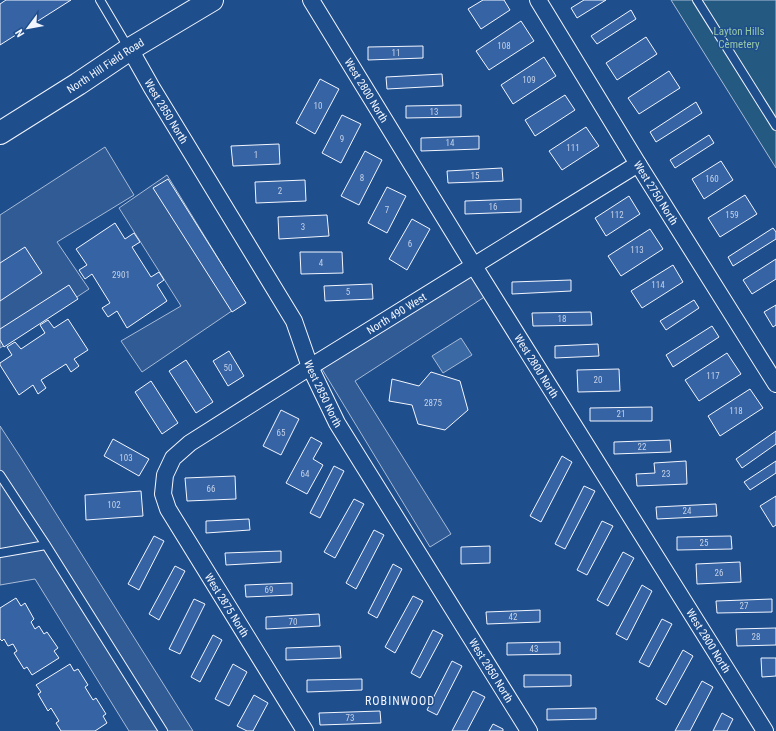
<svg xmlns="http://www.w3.org/2000/svg" width="776" height="731" viewBox="0 0 776 731" font-family="'Roboto Condensed',sans-serif">
<style>
.green{fill:#245a82;stroke:#a8bbd7}
.parking{fill:#305b95;stroke:#a8bbd7}
.water{fill:#3b69a3;stroke:#a8bbd7}
.building{fill:#3563a3;stroke:#f2f6ff}
.lines{fill:none;stroke-linecap:round;stroke-linejoin:round}
.lane-casing{stroke:#f2f6ff;stroke-width:10}
.street-casing{stroke:#f2f6ff;stroke-width:18}
.primary-casing{stroke:#f2f6ff;stroke-width:24}
.lane{stroke:#1f4e8c;stroke-width:8}
.street{stroke:#1f4e8c;stroke-width:16}
.primary{stroke:#1f4e8c;stroke-width:22}
.labels{text-anchor:middle;stroke-width:3;stroke-linejoin:round;paint-order:stroke}
.number-label{font-size:9px;fill:#c3d1e8}
.park-label{font-size:11px;fill:#97c8a6;stroke:#1f4e8c}
.street-label{font-size:11px;fill:#f2f6ff;stroke:#1f4e8c}
.neighbourhood-label{font-size:12px;letter-spacing:1px;fill:#f2f6ff;stroke:#1f4e8c}
</style>
<rect width="100%" height="100%" fill="#1f4e8c"/>
<path class="green" d="M671,0h105v168z"/>
<path class="parking" d="M105,147l29,48 -77,47 32,47 -89,59v-133z
M167,175l78,127 -103,70 -21,-31 60,-35 -62,-98z
M470,275l16,21 -131,85 96,153 -21,13 -108,-178z
M0,426l21,32 172,273h-64l-94,-152 -35,6z"/>
<path class="water" d="M461,338l11,17 -29,18 -11,-17z"/>
<path class="building" d="M6,0h65l-71,45v-41z
M483,0h21l6,10 -29,19 -13,-20z
M584,0h22l-29,18 -6,-10z
M631,10l5,9 -39,25 -6,-8z
M521,21l13,20 -45,29 -13,-19z
M646,37l11,17 -40,26 -11,-17z
M423,46v12l-55,2v-13z
M544,57l12,19 -43,28 -12,-19z
M669,71l11,17 -41,26 -11,-16z
M442,74l1,12 -56,3 -1,-12z
M320,79l19,10 -24,45 -19,-11z
M565,95l10,15 -40,26 -10,-16z
M696,102l6,11 -46,29 -6,-10z
M461,105v12l-55,1v-12z
M342,115l19,9 -20,39 -19,-10z
M586,127l13,19 -37,24 -13,-19z
M709,135l5,8 -39,25 -5,-8z
M479,136v13l-58,2v-13z
M279,144l1,20 -47,2 -2,-20z
M365,151l17,9 -23,45 -18,-9z
M721,161l12,19 -29,19 -12,-20z
M502,168l1,13 -55,2 -1,-12z
M168,179l78,124 -14,9 -79,-124z
M305,180l1,21 -50,2 -1,-21z
M387,187l19,9 -19,37 -19,-10z
M745,195l12,19 -37,23 -12,-19z
M629,196l11,18 -34,22 -11,-18z
M521,199v13l-56,2v-13z
M327,215l2,21 -50,3 -1,-22z
M412,219l18,10 -23,41 -18,-11z
M115,223l10,16 9,-6 6,9 -8,5 19,30 8,-5 5,8 -7,5 10,16 -40,27 -10,-17 -9,6 -6,-9 8,-5 -18,-29 -7,5 -6,-9 8,-5 -11,-16z
M773,228l3,4v7l-43,27 -5,-9z
M650,229l13,20 -42,27 -13,-20z
M25,247l17,26 -42,28v-38z
M300,252h42l1,21 -42,1z
M776,259v20l-24,15 -9,-14z
M673,265l10,17 -41,26 -11,-17z
M571,280v11l-59,3v-12z
M372,284l1,15 -48,2 -1,-15z
M69,285l9,14 -74,48 -4,-7v-11z
M694,300l5,8 -33,22 -6,-9z
M776,305v20l-3,2 -9,-15z
M591,312l1,13 -59,1 -1,-13z
M68,319l20,31 -14,9 5,7 -8,6 -5,-8 -25,16 5,8 -8,6 -5,-9 -14,10 -19,-30v-2l12,-8 -5,-8 8,-5 6,7 24,-16 -5,-8 8,-5 6,8z
M712,326l7,11 -46,30 -7,-12z
M598,344l1,12 -44,2v-12z
M229,351l15,25 -16,10 -15,-25z
M727,353l14,21 -42,27 -14,-21z
M186,360l27,42 -17,11 -27,-42z
M619,369l1,22 -42,1 -1,-22z
M431,372l29,9 8,29 -23,20 -27,-6 -6,-19 -23,-4 3,-22 27,7z
M151,381l27,42 -16,11 -27,-42z
M750,389l13,19 -43,28 -12,-20z
M652,407v14h-62v-13z
M281,410l18,9 -18,36 -18,-9z
M776,431v13l-34,24 -6,-9z
M311,437l11,6 -9,16 10,6 -16,29 -21,-11z
M113,439l36,20 -10,17 -35,-20z
M670,440l1,12 -57,2v-12z
M562,456l10,6 -31,60 -11,-6z
M686,461l1,23 -50,2 -1,-12 19,-1 -1,-10z
M776,461v12l-26,17 -6,-8z
M334,466l10,5 -24,47 -10,-5z
M235,476l1,23 -49,2 -2,-23z
M584,486l11,5 -30,58 -10,-5z
M141,491l2,25 -57,4 -1,-25z
M776,496v29l-3,2 -13,-21z
M354,499l10,5 -29,54 -11,-6z
M716,504l1,12 -60,3 -1,-12z
M249,519l1,11 -44,3v-12z
M602,521l11,5 -26,49 -10,-5z
M374,530l10,5 -28,54 -10,-6z
M154,536l10,5 -25,49 -11,-6z
M731,536l1,13 -55,1v-13z
M490,546v17l-29,1v-17z
M281,551v11l-55,3 -1,-12z
M623,552l11,6 -26,48 -11,-6z
M740,562l1,20 -44,2 -1,-20z
M393,564l9,5 -25,49 -9,-5z
M175,566l10,5 -26,49 -10,-6z
M292,583v12l-46,2 -1,-12z
M642,585l10,6 -25,49 -11,-6z
M413,596l10,5 -28,52 -10,-6z
M16,598l5,8 4,-3 9,16 -3,3 4,7 4,-3 5,8 3,-2 11,16 -4,3 5,7 -27,17 -5,-8 -3,2 -10,-16 3,-2 -4,-7 -5,2 -4,-7 -2,2 -2,-2v-31z
M194,599l11,5 -25,50 -11,-5z
M772,599v13l-55,1 -1,-12z
M540,610v12l-53,2 -1,-12z
M319,614l1,12 -54,3v-12z
M662,619l10,5 -23,43 -10,-5z
M776,628v17l-39,1 -1,-17z
M433,630l10,5 -23,43 -9,-5z
M213,635l9,5 -22,42 -9,-5z
M560,642v12l-53,1v-12z
M340,646l1,12 -55,2v-12z
M683,650l10,6 -27,49 -10,-6z
M761,658h15v18l-14,1z
M452,661l10,5 -25,49 -10,-5z
M70,664l4,7 4,-2 10,16 -3,2 8,13 3,-2 10,16 -3,2 4,7 -12,8h-34l-5,-8 3,-2 -8,-13 -3,3 -10,-17 3,-2 -5,-7z
M233,664l14,8 -18,34 -14,-7z
M524,675h47v11l-47,1z
M362,679v11l-55,2v-12z
M702,681l11,6 -23,44h-15z
M473,691l12,6 -18,34h-15z
M254,695l14,8 -15,28h-6l-10,-5z
M596,708v11l-49,1v-11z
M380,711l1,12 -61,2 -1,-12z
M722,713l11,6 -6,12h-14z
M493,724l10,5v2h-14z"/>
<g class="lines">
<g class="lane-casing">
<path id="lane" d="M100,0l29,49
M697,0l79,126
M0,475l46,70 117,186
M0,553l46,-8"/>
</g>
<g class="street-casing">
<g id="street">
<path id="s1" d="M311,0l163,266 291,465"/>
<path id="s2" d="M538,0l100,164 138,220"/>
<path id="s3" d="M130,49l22,39 142,233 16,46 27,56 192,308"/>
<path id="s4" d="M305,731l-137,-222 -5,-15 2,-19 8,-17 17,-15 120,-76 328,-203"/>
</g>
</g>
<g class="primary-casing">
<g id="primary">
<path id="s5" d="M0,133l78,-49 52,-35 82,-49"/>
</g>
</g>
<use href="#lane" class="lane"/>
<use href="#street" class="street"/>
<use href="#primary" class="primary"/>
</g>
<g class="labels">
<g class="number-label">
<text x="504" y="49">108</text>
<text x="396" y="56">11</text>
<text x="529" y="83">109</text>
<text x="318" y="109">10</text>
<text x="434" y="115">13</text>
<text x="342" y="142">9</text>
<text x="450" y="146">14</text>
<text x="573" y="151">111</text>
<text x="256" y="158">1</text>
<text x="475" y="179">15</text>
<text x="362" y="181">8</text>
<text x="712" y="182">160</text>
<text x="280" y="194">2</text>
<text x="493" y="210">16</text>
<text x="387" y="213">7</text>
<text x="617" y="218">112</text>
<text x="732" y="218">159</text>
<text x="303" y="230">3</text>
<text x="410" y="247">6</text>
<text x="637" y="253">113</text>
<text x="321" y="266">4</text>
<text x="121" y="278">2901</text>
<text x="658" y="288">114</text>
<text x="348" y="295">5</text>
<text x="562" y="322">18</text>
<text x="228" y="371">50</text>
<text x="713" y="379">117</text>
<text x="598" y="383">20</text>
<text x="433" y="406">2875</text>
<text x="736" y="414">118</text>
<text x="621" y="417">21</text>
<text x="281" y="436">65</text>
<text x="642" y="450">22</text>
<text x="126" y="461">103</text>
<text x="305" y="477">64</text>
<text x="666" y="477">23</text>
<text x="211" y="492">66</text>
<text x="114" y="508">102</text>
<text x="687" y="514">24</text>
<text x="704" y="546">25</text>
<text x="719" y="576">26</text>
<text x="269" y="593">69</text>
<text x="744" y="609">27</text>
<text x="513" y="620">42</text>
<text x="293" y="625">70</text>
<text x="756" y="640">28</text>
<text x="534" y="652">43</text>
<text x="350" y="721">73</text>
</g>
<g class="park-label">
<text x="739" y="35">Layton Hills<tspan x="739" dy="13">Cemetery</tspan></text>
</g>
<g class="street-label">
<text dy="4" stroke="none"><textPath href="#s5" startOffset="125">North Hill Field Road</textPath></text>
<text dy="4" stroke="none"><textPath href="#s1" startOffset="106">West 2800 North</textPath></text>
<text dy="4" stroke="none"><textPath href="#s3" startOffset="72">West 2850 North</textPath></text>
<text dy="4" stroke="none"><textPath href="#s2" startOffset="226">West 2750 North</textPath></text>
<text dy="4" stroke="none"><textPath href="#s4" startOffset="581">North 490 West</textPath></text>
<text dy="4" stroke="none"><textPath href="#s1" startOffset="430">West 2800 North</textPath></text>
<text dy="4" stroke="none"><textPath href="#s3" startOffset="396">West 2850 North</textPath></text>
<text transform="translate(227 605) rotate(58)" y="4">West 2875 North</text>
<text dy="4" stroke="none"><textPath href="#s1" startOffset="754">West 2800 North</textPath></text>
<text dy="4" stroke="none"><textPath href="#s3" startOffset="720">West 2850 North</textPath></text>
</g>
<g class="neighbourhood-label">
<text x="400" y="705">ROBINWOOD</text>
</g>
</g>
<g transform="translate(28 28) rotate(238)" stroke="#1f4e8c" stroke-width="3" paint-order="stroke">
<path d="M0-3L7 15L0 10L-7 15Z" fill="#f2f6ff"/>
<text y="-6" font-size="11" font-weight="bold" text-anchor="middle" fill="#f2f6ff">N</text>
</g>
</svg>
